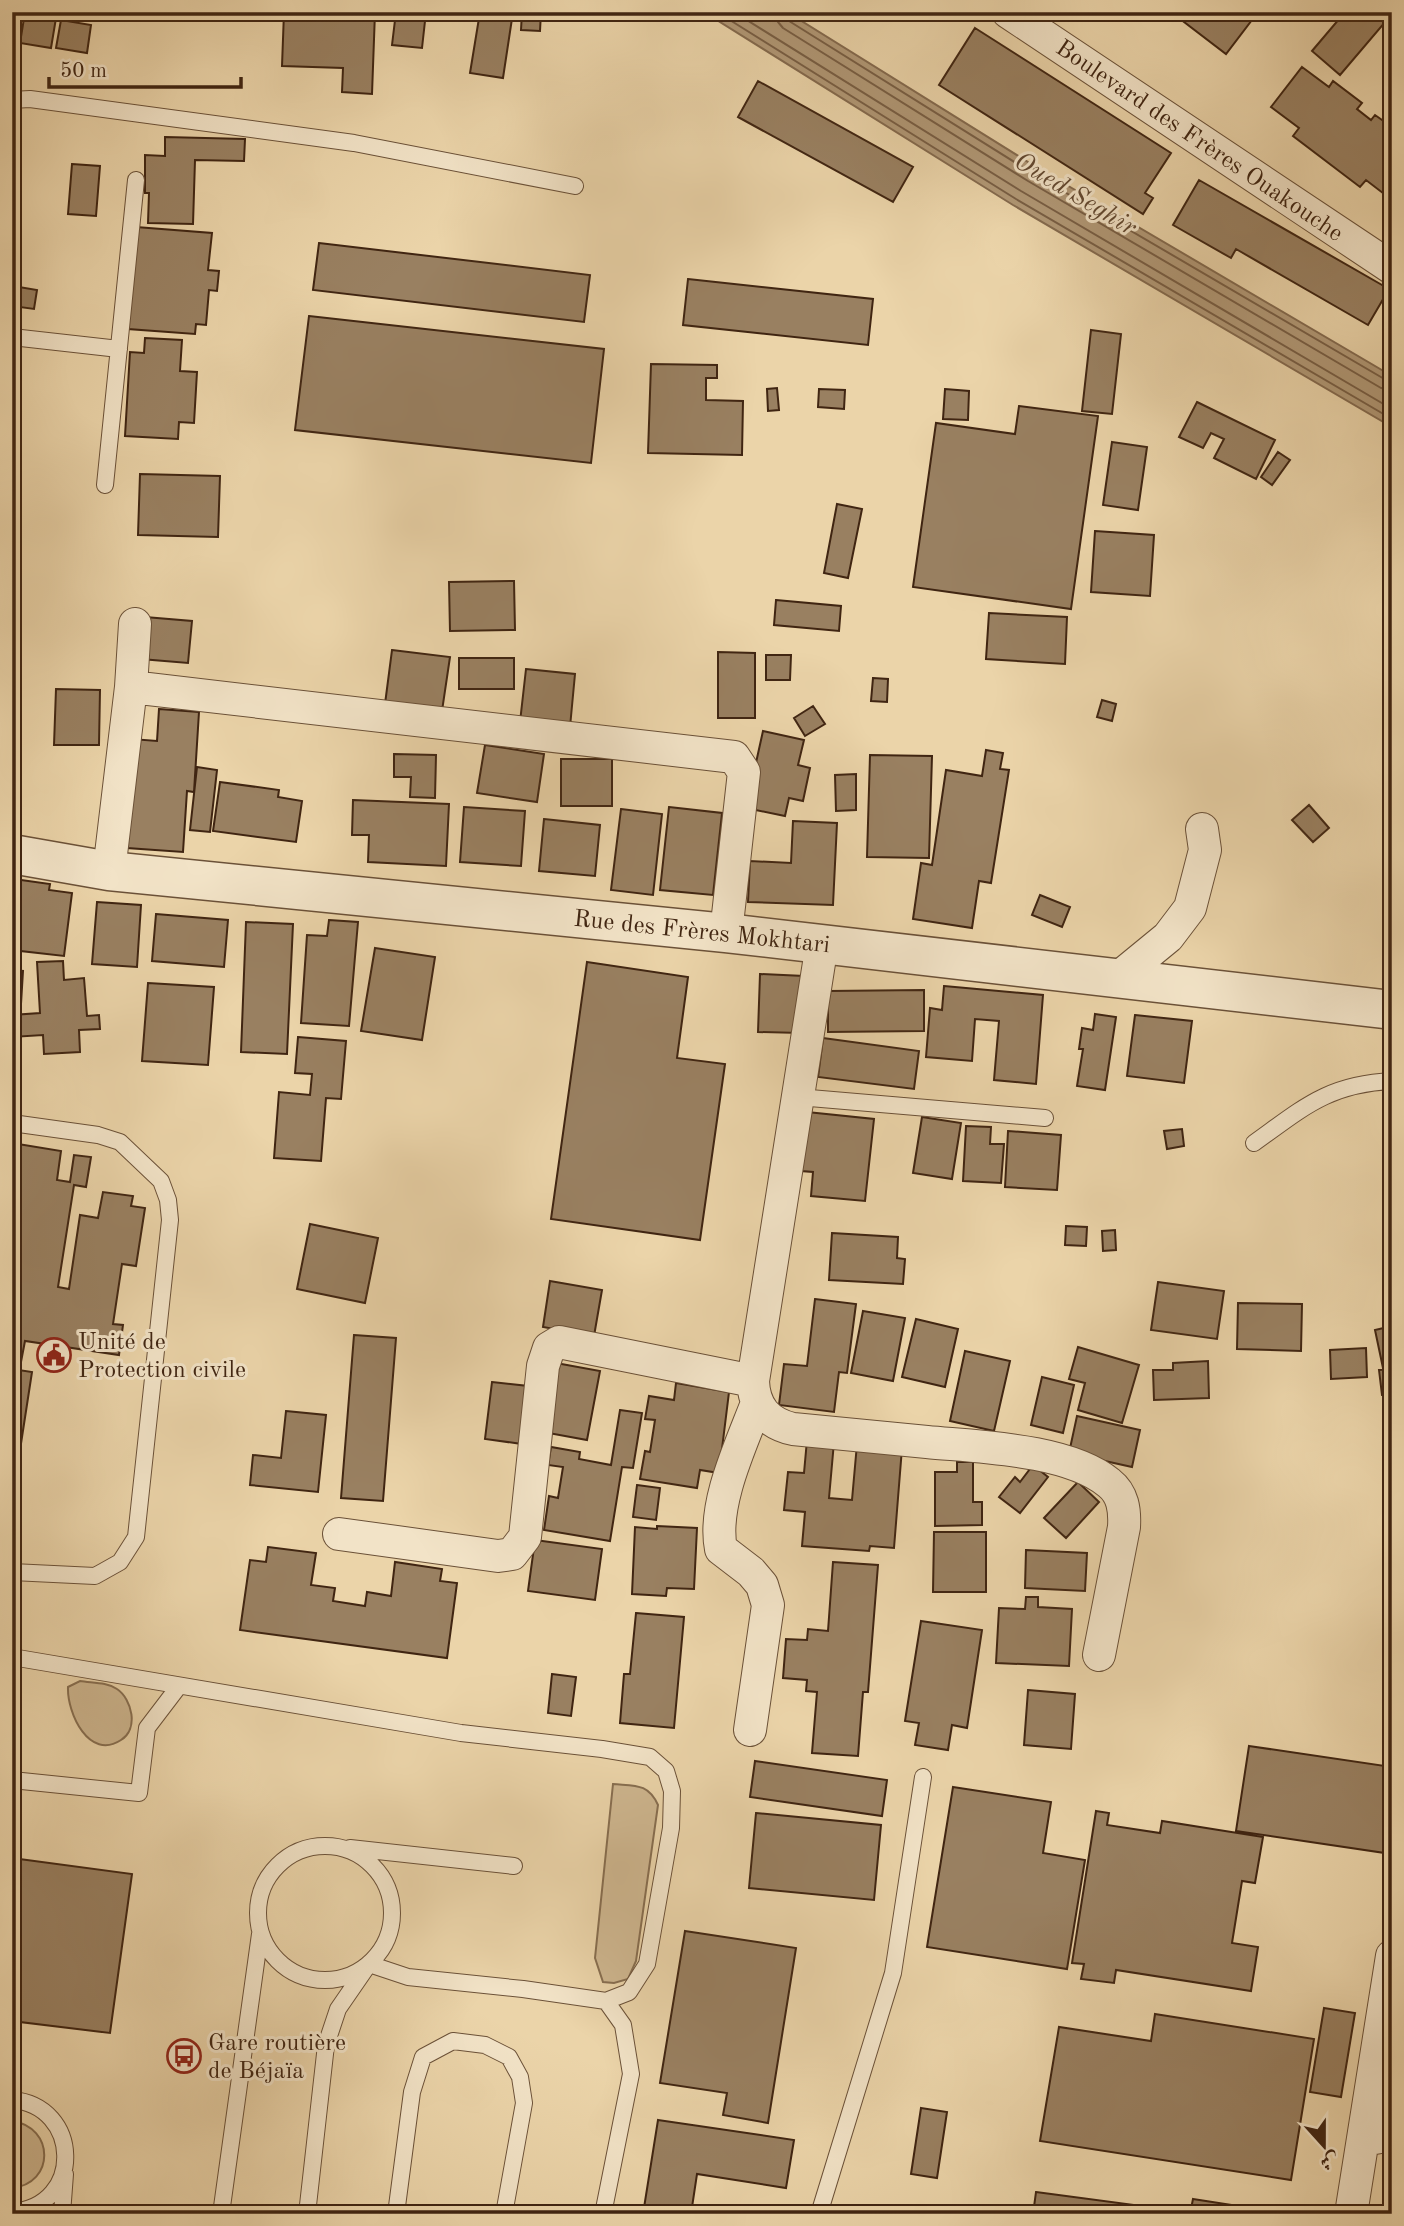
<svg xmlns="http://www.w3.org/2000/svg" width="1404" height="2226" viewBox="0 0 1404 2226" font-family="'Old Standard TT',Amiri,serif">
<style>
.green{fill:#ceb68f;stroke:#876e50;stroke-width:2}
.water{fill:#b19876;stroke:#846a4e;stroke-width:2}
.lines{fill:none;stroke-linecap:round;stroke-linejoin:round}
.shore{stroke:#785e44;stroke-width:2}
.building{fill:#998061;stroke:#402512;stroke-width:2}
.service-casing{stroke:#6b5138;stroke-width:18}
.minor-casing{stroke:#6b5138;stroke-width:34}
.tertiary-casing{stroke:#6b5138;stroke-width:41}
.service{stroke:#f2e3c7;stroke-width:16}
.minor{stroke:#f2e3c7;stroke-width:32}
.tertiary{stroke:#f2e3c7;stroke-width:38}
.labels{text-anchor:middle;stroke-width:6;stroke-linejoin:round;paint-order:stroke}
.street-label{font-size:24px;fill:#402512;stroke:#f2e3c7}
.poi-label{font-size:24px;fill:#402512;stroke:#f2e3c7;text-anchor:start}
.water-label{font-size:26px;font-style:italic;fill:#624830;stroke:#f2e3c7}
</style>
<rect width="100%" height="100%" fill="#ebd4a9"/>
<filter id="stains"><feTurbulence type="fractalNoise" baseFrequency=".00286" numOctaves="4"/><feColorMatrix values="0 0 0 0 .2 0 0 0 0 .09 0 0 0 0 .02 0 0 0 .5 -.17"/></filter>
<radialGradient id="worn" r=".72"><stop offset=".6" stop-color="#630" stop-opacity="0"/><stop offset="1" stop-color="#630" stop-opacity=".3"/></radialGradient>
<path class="green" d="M80,1681c12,2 27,1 37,8 15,10 22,40 4,51 -32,21 -54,-27 -53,-53z
M613,1784c22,2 35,-1 45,21l-22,156 -8,18 -14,4 -11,-1 -8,-24z
M12,2121c43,6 43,63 0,67z"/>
<path class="water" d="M704,12h83l249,155 356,209v51l-379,-222z"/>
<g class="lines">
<path class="shore" d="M717,12l299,187 376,220
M734,12l287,179 371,218
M776,12l2,10 5,6 245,153 353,207 11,2
M785,12l4,9 243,152 354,207 6,1"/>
</g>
<path class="building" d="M25,12h32l-6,36 -31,-5z
M284,12h91l-3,82 -30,-2 1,-24 -61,-2z
M396,12h30l-4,36 -30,-3z
M480,12h33l-10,66 -33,-5z
M522,12h19l-1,19 -19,-1z
M1171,12h87l-32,42z
M1345,12l47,2 -52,61 -28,-24z
M61,20l30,5 -4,28 -31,-5z
M975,28l196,125 -26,40 8,5 -10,16 -204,-129z
M1302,67l27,20 4,-6 29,22 -5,6 14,11 4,-5 17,12v73l-26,-20 -6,7 -67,-51 6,-8 -28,-21z
M758,81l155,86 -20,35 -155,-85z
M165,137l80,2 -1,22 -49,-1 -2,64 -45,-1 1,-30h-4v-38l20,1z
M72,164l28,2 -4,50 -28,-2z
M1199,180l190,109 -21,36 -132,-76 -5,9 -58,-33z
M136,227l76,6 -4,37 11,1 -2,20 -8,-1 -3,35 -10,-1 -1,10 -67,-5z
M319,243l271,32 -6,47 -271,-32z
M688,279l185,20 -5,46 -185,-20z
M13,286l24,4 -3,19 -22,-3z
M309,316l295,33 -13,114 -296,-33z
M1091,330l30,4 -9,80 -30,-3z
M145,338l37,2 -2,31 17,1 -3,51 -15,-1 -1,17 -53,-3 5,-84 14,1z
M651,364l66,1v13h-11v22l37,1 -1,54 -94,-2z
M777,388l2,22 -11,1 -1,-22z
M819,389l26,1 -1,19 -26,-2z
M945,389l24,2 -1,29 -25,-1z
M1197,402l78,38 -19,39 -42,-21 10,-19 -13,-6 -8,15 -24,-11z
M1019,406l79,10 -27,193 -158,-22 23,-164 79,11z
M1112,442l35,5 -9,63 -35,-5z
M1278,452l12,8 -18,25 -11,-8z
M140,474l80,2 -2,61 -80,-2z
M837,504l25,5 -14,69 -24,-5z
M1095,531l59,4 -4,61 -59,-4z
M514,581l1,49 -65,1 -1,-49z
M776,600l65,6 -2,25 -65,-6z
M989,613l78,4 -2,47 -79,-5z
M145,617l47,4 -4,42 -47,-4z
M392,650l58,7 -8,54 -57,-7z
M718,652l37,1v65h-37z
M766,655h25l-1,25h-24z
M459,658h55v31h-55z
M526,669l49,5 -5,53 -50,-5z
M873,678l15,1 -1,23 -16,-1z
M56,689l44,1 -1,55h-45z
M1102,700l14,4 -4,17 -15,-4z
M813,706l12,18 -20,12 -11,-18z
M159,709l40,3 -5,80 -7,-1 -4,61 -56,-4 5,-109 25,2z
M763,731l41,9 -6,25 12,3 -7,33 -14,-3 -4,18 -39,-8z
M485,745l59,9 -7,48 -60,-9z
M986,750l17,3 -3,16 9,1 -18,113 -12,-2 -7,47 -59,-9 8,-56 11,2 14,-95 36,6z
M394,754l42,1 -1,43 -25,-1 1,-20h-17z
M870,755l62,1 -3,102 -62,-1z
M561,759h51v47h-51z
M197,767l20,3 -7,62 -20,-2z
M856,774v36l-20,1 -1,-36z
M220,782l59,8 -1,7 24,4 -6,41 -83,-11z
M353,800l96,4 -3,62 -78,-4 1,-27h-17z
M1309,805l20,23 -16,14 -21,-22z
M464,807l61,4 -4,55 -61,-4z
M669,807l53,6 -9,82 -53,-5z
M621,809l41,5 -9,81 -42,-5z
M544,819l56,6 -5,51 -56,-5z
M793,821l44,2 -4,82 -85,-3 2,-41 41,2z
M14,879l36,5 -1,6 23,3 -8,63 -52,-6 3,-38h-3z
M1040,895l30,12 -8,20 -30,-12z
M97,902l44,3 -4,62 -45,-3z
M156,914l72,6 -4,47 -72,-6z
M329,920l29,2 -9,104 -48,-3 6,-88 20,1z
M246,922l47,2 -6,130 -46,-2z
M375,948l60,9 -13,83 -61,-9z
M63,961l1,19 20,-2 3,38 12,-1 1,14 -21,1 1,22 -36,2 -1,-19 -31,2v-22l28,-2 -3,-51z
M587,962l101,15 -11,81 48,6 -25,176 -149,-21z
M12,970l11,1 -2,33 -9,-1z
M760,974l44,2 -3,57 -43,-1z
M148,983l66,4 -6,78 -66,-4z
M944,986l99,9 -7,89 -42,-4 5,-59 -24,-2 -3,42 -46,-4 4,-49 12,2z
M924,990v41l-96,1v-41z
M1095,1014l21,3 -11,73 -28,-4 6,-37h-4l3,-21 11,2z
M1135,1015l57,6 -8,62 -57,-7z
M298,1037l48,4 -5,58 -15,-1 -5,63 -47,-3 5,-66 31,3 2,-21 -17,-1z
M823,1038l96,13 -5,38 -96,-12z
M807,1112l67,7 -9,82 -54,-5 2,-24 -12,-1z
M922,1117l39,6 -9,56 -39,-6z
M966,1126l25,1 -1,17h14l-3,39 -38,-2z
M1182,1129l2,17 -17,3 -3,-18z
M1008,1131l53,4 -4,55 -52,-3z
M12,1143l49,8 -4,29 13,2 4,-27 17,2 -5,30 -12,-2 -16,102 11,2 11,-74 18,3 5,-26 30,4 -2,10 14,2 -9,58 -14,-2 -9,60 10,1 -4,30 -94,-14 -4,21 -9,-1z
M310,1224l68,14 -13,65 -68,-14z
M1066,1226l21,1 -1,19 -21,-1z
M1115,1230l1,20 -13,1 -1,-20z
M832,1233l66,4 -1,21 8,1 -2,25 -74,-4z
M550,1281l52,9 -8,46 -51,-9z
M1158,1282l66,9 -7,48 -66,-9z
M815,1299l41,5 -9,69 -8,-1 -5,40 -55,-7 5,-41 23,2z
M1238,1303l64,1 -1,47 -64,-2z
M863,1311l42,7 -12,63 -42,-8z
M916,1319l42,10 -13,58 -43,-10z
M1392,1326v40l-9,2 -8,-38z
M354,1335l42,3 -13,163 -42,-3z
M1078,1347l61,18 -17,58 -44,-13 7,-27 -16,-4z
M1366,1348l1,29 -36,2 -1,-29z
M965,1351l45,10 -16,70 -44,-10z
M1208,1361l1,37 -55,2 -1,-30h20v-7z
M556,1363l44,8 -13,69 -44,-8z
M12,1369l20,3 -20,130z
M1392,1369v25l-10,1 -3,-25z
M1042,1377l32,8 -11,48 -32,-8z
M492,1382l36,4 -6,58 -37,-5z
M676,1383l53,9 -10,81 -19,-3 -3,18 -57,-9 5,-28 5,1 5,-32 -10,-1 4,-23 25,4z
M620,1410l22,3 -9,55 -11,-1 -12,74 -66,-11 5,-34 9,2 5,-31 -15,-2 3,-18 29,5 -1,7 32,6z
M286,1411l40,4 -8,77 -68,-7 3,-30 28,3z
M1077,1416l63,14 -8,37 -63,-14z
M807,1440l27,2 -5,56 23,2 5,-56 45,4 -8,100 -24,-2 -1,5 -67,-5 3,-34 -21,-2 4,-38 16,1z
M957,1462h16v40h9v23l-47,1v-54h22z
M1033,1465l15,12 -28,36 -21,-16 16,-20 5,5z
M1078,1482l21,20 -33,36 -22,-20z
M637,1485l23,3 -4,32 -23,-3z
M657,1526l40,2 -3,61 -27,-1 -1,8 -34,-2 3,-67 22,2z
M934,1532h52v60h-53z
M535,1540l67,9 -7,51 -67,-9z
M268,1547l48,6 -5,32 24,3 -2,13 32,5 2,-14 24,4 4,-34 47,7 -2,12 17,2 -10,75 -207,-28 10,-70 16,2z
M1026,1550l61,3 -2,38 -60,-3z
M833,1562l45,3 -10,127h-5l-5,64 -46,-3 5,-61 -11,-1 1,-11 -24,-2 3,-39 21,1 1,-11 20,2z
M1026,1597h12v10l34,2 -3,57 -73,-3 3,-55 26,1z
M636,1613l48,4 -10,111 -54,-5 4,-49h6z
M921,1621l61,9 -15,98 -15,-3 -4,25 -33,-5 4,-22 -14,-2z
M552,1674l24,3 -5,39 -23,-3z
M1028,1690l47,4 -4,55 -47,-4z
M1249,1746l143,21v41l-7,45 -149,-22z
M755,1761l132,19 -5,36 -132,-19z
M953,1787l98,15 -8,51 42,7 -18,109 -140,-22z
M1096,1811l13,2 -2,12 53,8 2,-12 101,16 -8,46 -13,-2 -10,62 26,4 -7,44 -135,-21 -2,13 -33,-4 3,-15 -12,-1z
M756,1813l125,12 -7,75 -125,-12z
M12,1858l120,16 -22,159 -98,-12z
M685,1931l111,17 -28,175 -45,-8 4,-22 -67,-10z
M1324,2008l31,5 -14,84 -31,-5z
M1155,2014l159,25 -23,141 -251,-39 19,-114 92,14z
M921,2108l26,4 -10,66 -26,-4z
M658,2120l136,20 -8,48 -89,-14 -6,40h-48z
M1036,2192l136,18 -1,4h-138z
M1193,2199l96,15h-99z"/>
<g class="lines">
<g class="service-casing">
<path id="service" d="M12,100l18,-1 324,44 221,43
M12,337l107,12
M105,485l31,-305
M798,1097l247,21
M12,1123l86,12 22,7 41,39 7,19 2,20 -34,317 -16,25 -25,14 -83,-4
M1254,1143c49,-35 74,-59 138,-62
M12,1657l449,76 141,16 48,8 16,14 6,20 -1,37 -24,136 -18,28 -23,9 -83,-12 -115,-12 -39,-13 -31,45 -12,36 -19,169
M12,1780l127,13 8,-65 32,-42
M258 1913a67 67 0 1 1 134 0a67 67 0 1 1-134 0Z
M350,1848l164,18
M12,2100c69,5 73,106 0,112
M62,2214l3,-40
M221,2214l39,-280
M396,2214l16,-122 11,-35 30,-16 32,4 24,12 11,20 4,26 -20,111
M603,2214l28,-140 -8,-49 -17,-24
M819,2214l74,-241 30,-196"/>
</g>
<g class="minor-casing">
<path id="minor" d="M1008,12l384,256
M135,624l-4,63 603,70 10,15 -18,161
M109,871l22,-184
M822,944l-69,437c1,26 14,42 40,48 45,4 89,9 134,13 52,5 141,7 182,41 14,11 16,27 15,44l-25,128
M1118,978l50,-41 22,-29 15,-58 -3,-21
M339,1534l159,22 14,-2 13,-17 18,-171 6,-18 10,-6 194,39
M750,1730l18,-125 -6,-20 -11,-13 -30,-23c-9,-44 20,-104 36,-146
M1363,2140l29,-5
M1351,2214l41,-258"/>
</g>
<g class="tertiary-casing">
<path id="tertiary" d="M12,854l97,17 617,62 666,77"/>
</g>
<use href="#service" class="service"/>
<use href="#minor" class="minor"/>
<use href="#tertiary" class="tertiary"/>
</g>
<defs>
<g id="civic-ring" transform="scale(1.75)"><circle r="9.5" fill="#f2e3c7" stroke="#8f2418" stroke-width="1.5"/><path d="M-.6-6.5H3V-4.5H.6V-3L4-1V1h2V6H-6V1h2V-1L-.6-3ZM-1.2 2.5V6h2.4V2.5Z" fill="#8f2418"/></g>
<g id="bus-ring" transform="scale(1.75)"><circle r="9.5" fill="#f2e3c7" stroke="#8f2418" stroke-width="1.5"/><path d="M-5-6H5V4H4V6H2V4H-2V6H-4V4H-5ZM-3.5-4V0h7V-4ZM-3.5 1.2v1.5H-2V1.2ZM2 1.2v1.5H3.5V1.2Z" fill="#8f2418"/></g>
</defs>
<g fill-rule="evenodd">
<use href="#civic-ring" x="54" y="1355"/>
<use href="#bus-ring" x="184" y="2056"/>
</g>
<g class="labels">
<g class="street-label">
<text transform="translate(1200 140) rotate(34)" y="8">Boulevard des Frères Ouakouche</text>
<text transform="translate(702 931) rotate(6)" y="8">Rue des Frères Mokhtari</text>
</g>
<g class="poi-label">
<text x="78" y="1349">Unité de<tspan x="78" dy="28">Protection civile</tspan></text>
<text x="208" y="2050">Gare routière<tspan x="208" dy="28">de Béjaïa</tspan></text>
</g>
<g class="water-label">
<text transform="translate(1076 193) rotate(31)" y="9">Oued Seghir</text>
</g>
</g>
<rect width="1404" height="2226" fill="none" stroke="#ebd4a9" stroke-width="42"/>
<rect x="14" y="14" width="1376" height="2198" fill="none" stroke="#402512" stroke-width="3.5"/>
<rect x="21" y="21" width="1362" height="2184" fill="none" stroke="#402512" stroke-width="2"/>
<g transform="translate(1324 2146) rotate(159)" stroke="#f2e3c7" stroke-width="5" paint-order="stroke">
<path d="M0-5L12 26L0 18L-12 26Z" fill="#402512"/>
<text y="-10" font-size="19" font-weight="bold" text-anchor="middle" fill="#402512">ش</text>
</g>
<path d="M49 77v10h192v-10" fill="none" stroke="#402512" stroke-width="3.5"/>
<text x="60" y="77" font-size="21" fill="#402512" stroke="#f2e3c7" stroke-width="5" paint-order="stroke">50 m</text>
<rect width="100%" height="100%" filter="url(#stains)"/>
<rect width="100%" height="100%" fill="url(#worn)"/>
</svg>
